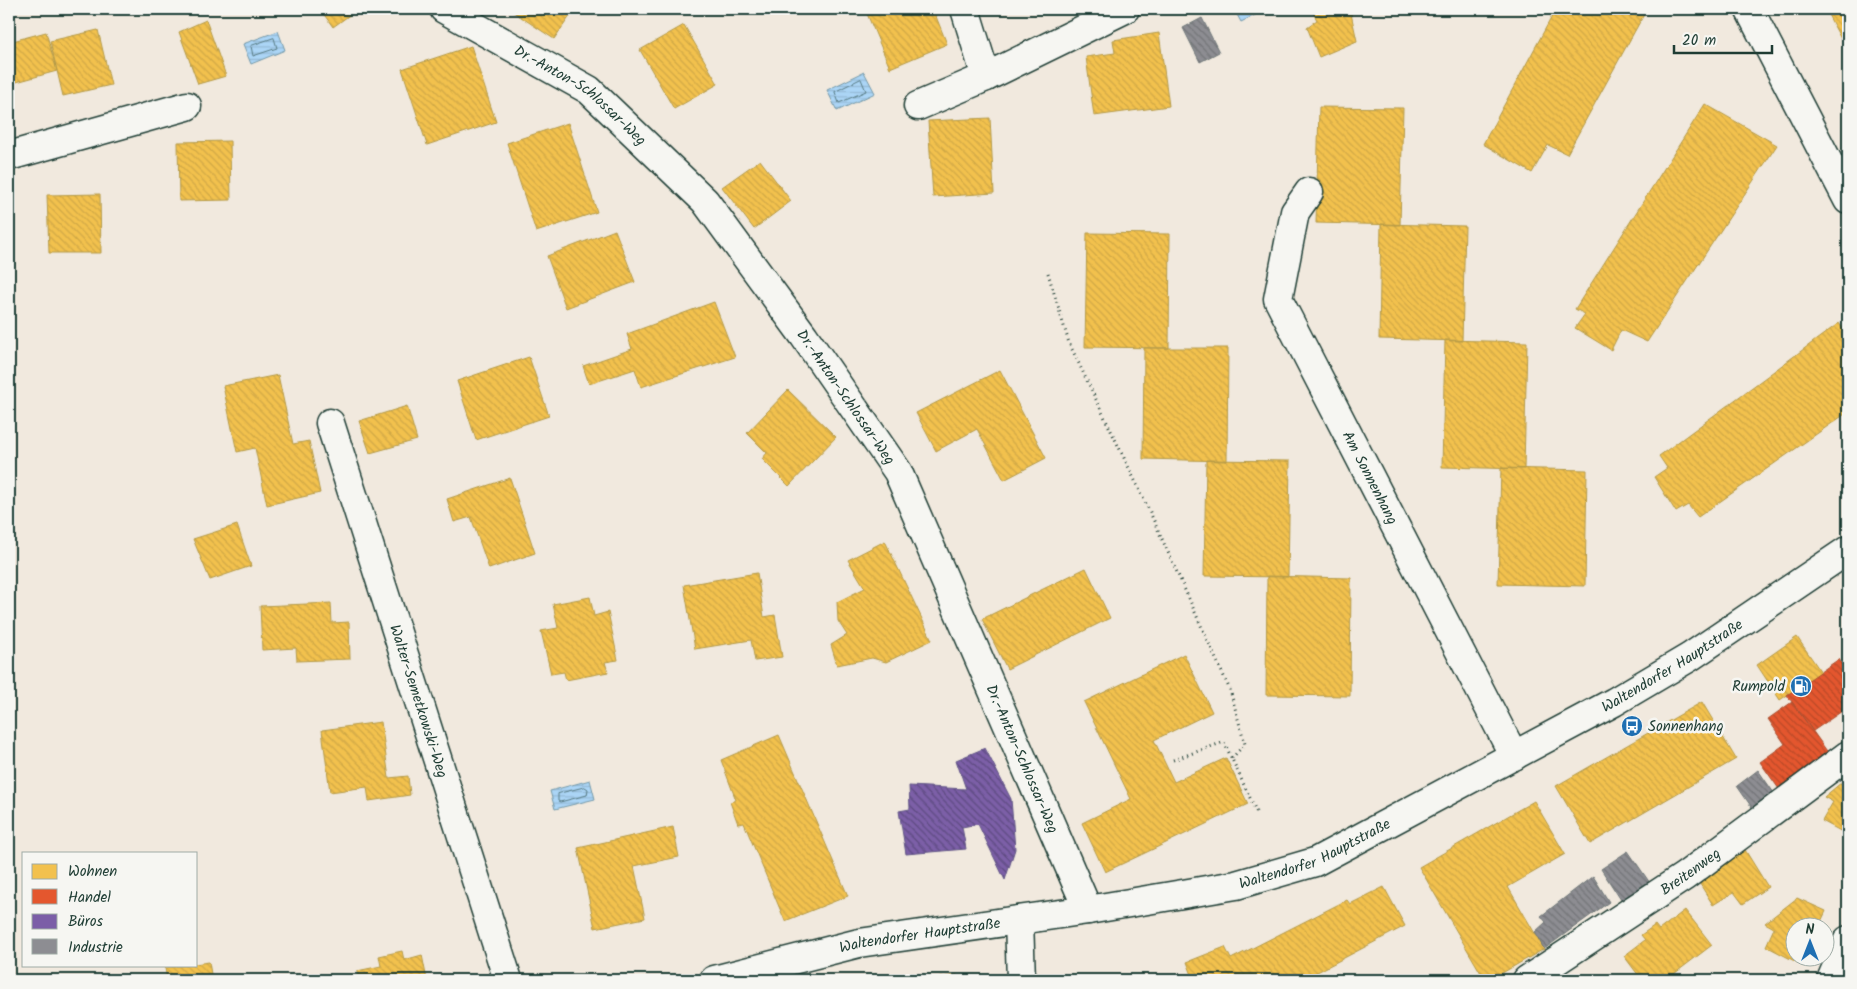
<svg xmlns="http://www.w3.org/2000/svg" width="1857" height="989" viewBox="0 0 1857 989" font-family="Kalam,sans-serif">
<style>
.water{fill:url(#water-rules);stroke:#7398a8}
.homes{fill:url(#homes-back-hatch);stroke:#b39946}
.shops{fill:url(#shops-back-hatch);stroke:#a94f30}
.offices{fill:url(#offices-back-hatch);stroke:#5f5484}
.industry{fill:url(#industry-back-hatch);stroke:#6c7576}
.lines{fill:none;stroke-linecap:round;stroke-linejoin:round}
.shore{stroke:#577a82;stroke-width:1}
.street-casing{stroke:#1f3d34;stroke-width:31}
.secondary-casing{stroke:#1f3d34;stroke-width:31}
.path{stroke:#1f3d34;stroke-width:3;stroke-dasharray:1 4;stroke-linecap:butt}
.street{stroke:#f6f6f2;stroke-width:28}
.secondary{stroke:#f6f6f2;stroke-width:28}
.labels{text-anchor:middle;stroke-width:5;stroke-linejoin:round;paint-order:stroke}
.street-label{font-size:15px;fill:#1f3d34;stroke:#f6f6f2}
.poi-label{font-size:15px;fill:#1f3d34;stroke:#f6f6f2;text-anchor:end}
</style>
<defs>
<pattern id="water-rules" width="6" height="5" patternUnits="userSpaceOnUse" patternTransform="scale(1.25)"><rect width="6" height="5" fill="#abd5f6"/><path d="M0 2.5h6" fill="none" stroke="#93b8d4"/></pattern>
<pattern id="homes-back-hatch" width="6" height="6" patternUnits="userSpaceOnUse" patternTransform="scale(1.25)"><rect width="6" height="6" fill="#f2c14e"/><path d="M-1 5l2 2M0 0l6 6M5-1l2 2" fill="none" stroke="#cfa745"/></pattern>
<pattern id="shops-back-hatch" width="6" height="6" patternUnits="userSpaceOnUse" patternTransform="scale(1.25)"><rect width="6" height="6" fill="#e4572e"/><path d="M-1 5l2 2M0 0l6 6M5-1l2 2" fill="none" stroke="#b84928"/></pattern>
<pattern id="offices-back-hatch" width="6" height="6" patternUnits="userSpaceOnUse" patternTransform="scale(1.25)"><rect width="6" height="6" fill="#7b5ea7"/><path d="M-1 5l2 2M0 0l6 6M5-1l2 2" fill="none" stroke="#5e4b81"/></pattern>
<pattern id="industry-back-hatch" width="6" height="6" patternUnits="userSpaceOnUse" patternTransform="scale(1.25)"><rect width="6" height="6" fill="#8d8d92"/><path d="M-1 5l2 2M0 0l6 6M5-1l2 2" fill="none" stroke="#737478"/></pattern>
</defs>
<rect width="100%" height="100%" fill="#f1e9de"/>
<filter id="ink" filterUnits="userSpaceOnUse"><feTurbulence type="fractalNoise" baseFrequency=".02" numOctaves="2"/><feDisplacementMap in="SourceGraphic" scale="10" xChannelSelector="R" yChannelSelector="G"/><feConvolveMatrix kernelMatrix="1 2 1 2 8 2 1 2 1" color-interpolation-filters="sRGB"/></filter>
<g filter="url(#ink)">
<path class="water" d="M1234,9h33l-26,13z
M278,31l7,19 -34,14 -8,-20z
M864,72l11,21 -38,18 -10,-21z
M590,780l5,19 -40,10 -5,-18z"/>
<path class="homes" d="M320,9h38l-25,18z
M509,9h66l-21,30z
M865,9h68l14,35 -57,24z
M1311,9h39l7,32 -38,16 -12,-30 10,-7z
M1556,9h91l-80,145 -19,-9 -16,28 -49,-29z
M1825,9h23v26l-7,4z
M206,20l20,56 -28,8 -19,-52z
M684,25l34,59 -44,25 -34,-59z
M98,30l13,55 -48,11 -13,-55z
M46,32l11,39 -48,13v-42z
M1159,33l10,73 -75,10 -8,-59 29,-4 -2,-13z
M471,46l25,76 -69,23 -25,-76z
M1705,104l72,41 -130,197 -26,-12 -10,20 -36,-22 10,-14 -10,-5z
M1319,107l84,1 -3,117 -84,-2z
M990,118l4,75 -61,4 -5,-76z
M568,123l29,89 -61,20 -29,-89z
M230,141l1,59 -52,1 -1,-59z
M760,160l31,41 -37,28 -32,-42z
M100,194l1,59h-52l-2,-58z
M1381,224l84,2 -3,115 -83,-2z
M615,230l20,52 -69,26 -19,-52z
M1087,233l83,1 -1,114 -84,-1z
M714,302l21,55 -94,30 -6,-18 -46,15 -6,-18 49,-17 -5,-15z
M1839,323l9,13v76l-150,105 -10,-12 -12,7 -22,-35 13,-9 -8,-12z
M1445,340l82,2 -3,127 -82,-2z
M1144,348h84l-1,113 -84,-2z
M529,357l20,59 -73,24 -19,-59z
M1000,370l46,88 -42,22 -27,-51 -41,22 -20,-38z
M278,375l15,69 16,-3 11,52 -53,12 -12,-57 -18,4 -14,-66z
M788,390l48,47 -47,49 -27,-27 5,-6 -20,-20z
M407,406l10,34 -47,13 -11,-32z
M1206,460l84,1 -2,116 -84,-1z
M1501,468l86,2 -2,116 -87,-2z
M510,478l25,75 -46,16 -18,-52 -17,5 -7,-23z
M237,525l14,41 -41,14 -17,-41z
M885,541l47,99 -46,22 -14,-4 -35,7 -6,-20 16,-10 -9,-14 -1,-19 28,-14 -17,-28z
M1086,568l24,50 -103,51 -25,-50z
M757,573l7,44 11,-2 7,42 -27,4 -4,-21 -56,9 -11,-64z
M1267,576l84,2 -1,118 -84,-1z
M590,597l4,19 14,-4 10,48 -13,2 3,10 -42,8 -2,-8 -13,2 -10,-43 17,-3 -5,-24z
M331,603l1,20 17,-1 1,37 -53,2 -1,-13 -34,2 -2,-44z
M1797,637l24,35 -41,28 -23,-35z
M1184,654l28,58 -58,28 20,42 52,-24 22,46 -143,68 -23,-49 49,-24 -47,-97z
M1702,702l34,57 -146,85 -34,-58z
M381,722l8,56 19,-2 2,19 -41,6 -2,-14 -37,5 -8,-62z
M779,735l69,161 -63,25 -41,-98 -6,1 -8,-22 6,-2 -15,-40z
M1848,777v58l-26,-14 11,-19 -9,-5z
M1534,801l31,53 -57,33 36,62 -54,31h-5l-66,-113z
M673,827l6,30 -45,9 11,52 -50,10 -17,-80z
M1742,845l26,42 -25,17 -9,-12 -21,13 -18,-29z
M1384,887l21,39 -103,54h-108l-7,-18 38,-15 6,12 116,-59 3,4z
M1797,898l29,13 -7,15h-25v30h13l-3,10 -38,-20 8,-18 -9,-5z
M1685,910l27,35 -46,35h-24l-18,-24 21,-16 -4,-5 14,-10 4,5z
M402,951l2,9 18,-5 5,25h-68l-2,-9 24,-5 -2,-10z
M209,962l3,18h-45l-2,-12z
M957,975l1,5h-29z"/>
<path class="shops" d="M1839,659l4,6 5,-4v46l-35,24 -26,-36z
M1792,702l37,52 -50,35 -19,-27 25,-18 -17,-25z"/>
<path class="offices" d="M985,748l26,51 4,50 -10,31 -27,-56 -16,3 4,22 -60,5 -7,-43 11,-2 -1,-23 57,3 -10,-29z"/>
<path class="industry" d="M1202,18l17,34 -19,10 -17,-34z
M1758,770l16,23 -21,16 -16,-23z
M1628,851l22,32 -27,20 -22,-34z
M1593,876l16,26 -65,47 -9,-17 11,-10 -5,-6z"/>
<g class="lines">
<path class="shore" d="M274,38l3,10 -24,8 -2,-10z
M861,79l5,12 -27,12 -4,-11z
M585,787l3,2 -1,6 -27,7 -2,-1v-7z"/>
<g class="street-casing">
<g id="street">
<path id="s1" d="M444,9l145,81 116,111 99,135 94,136 190,438"/>
<path d="M965,9l21,68"/>
<path d="M1749,9l99,191"/>
<path d="M918,106l68,-29 139,-68"/>
<path d="M9,156l178,-50"/>
<path id="s2" d="M1309,192l-14,20 -17,87 236,457"/>
<path id="s3" d="M330,423l178,557"/>
<path d="M1019,920l2,60"/>
<path id="s4" d="M1527,980l158,-104 163,-121"/>
<path d="M1831,980l17,-40"/>
</g>
</g>
<g class="secondary-casing">
<g id="secondary">
<path id="s5" d="M714,980l145,-37 229,-33 148,-25 79,-23 299,-160 76,-45 158,-107"/>
</g>
</g>
<path class="path" d="M1048,273l21,70 80,167 81,180 15,54 -13,14
M1173,760l51,-18 33,71"/>
<use href="#street" class="street"/>
<use href="#secondary" class="secondary"/>
</g>
</g>
<defs>
<g id="fuel-disc" transform="scale(1.125)"><circle r="9.5" fill="#1f6fb2" stroke="#f6f6f2"/><path d="M-5.5-6h7V0h2V4h1.3V-2.5L3-4.5l.8-.8L6-3V5H2.5V1h-1V6h-7ZM-4.2-4.7v3.2H.2V-4.7Z" fill="#fff"/></g>
<g id="bus-disc" transform="scale(1.125)"><circle r="9.5" fill="#1f6fb2" stroke="#f6f6f2"/><path d="M-5-6H5V4H4V6H2V4H-2V6H-4V4H-5ZM-3.5-4V0h7V-4ZM-3.5 1.2v1.5H-2V1.2ZM2 1.2v1.5H3.5V1.2Z" fill="#fff"/></g>
</defs>
<g fill-rule="evenodd">
<use href="#fuel-disc" x="1801" y="686"/>
<use href="#bus-disc" x="1632" y="726"/>
</g>
<g class="labels">
<g class="street-label">
<text dy="5" stroke="none"><textPath href="#s1" startOffset="162">Dr.-Anton-Schlossar-Weg</textPath></text>
<text dy="5" stroke="none"><textPath href="#s1" startOffset="568">Dr.-Anton-Schlossar-Weg</textPath></text>
<text dy="5" stroke="none"><textPath href="#s2" startOffset="314">Am Sonnenhang</textPath></text>
<text dy="5" stroke="none"><textPath href="#s5" startOffset="1021">Waltendorfer Hauptstraße</textPath></text>
<text dy="5" stroke="none"><textPath href="#s3" startOffset="292">Walter-Semetkowski-Weg</textPath></text>
<text dy="5" stroke="none"><textPath href="#s1" startOffset="972">Dr.-Anton-Schlossar-Weg</textPath></text>
<text dy="5" stroke="none"><textPath href="#s5" startOffset="616">Waltendorfer Hauptstraße</textPath></text>
<text dy="5" stroke="none"><textPath href="#s4" startOffset="196">Breitenweg</textPath></text>
<text dy="5" stroke="none"><textPath href="#s5" startOffset="211">Waltendorfer Hauptstraße</textPath></text>
</g>
<g class="poi-label">
<text x="1785" y="691">Rumpold</text>
<text x="1648" y="731" text-anchor="start">Sonnenhang</text>
</g>
</g>
<rect width="1857" height="989" fill="none" stroke="#f6f6f2" stroke-width="30"/>
<rect x="15" y="15" width="1827" height="959" fill="none" stroke="#1f3d34" stroke-width="2" filter="url(#ink)"/>
<rect x="22" y="852" width="175" height="115" fill="#f6f6f2" stroke="#a0aca6"/>
<rect x="32" y="864" width="25" height="15" fill="#f2c14e" stroke="#a0aca6"/>
<text x="68" y="876" font-size="15" fill="#1f3d34">Wohnen</text>
<rect x="32" y="889" width="25" height="15" fill="#e4572e" stroke="#a0aca6"/>
<text x="68" y="902" font-size="15" fill="#1f3d34">Handel</text>
<rect x="32" y="914" width="25" height="15" fill="#7b5ea7" stroke="#a0aca6"/>
<text x="68" y="926" font-size="15" fill="#1f3d34">Büros</text>
<rect x="32" y="939" width="25" height="15" fill="#8d8d92" stroke="#a0aca6"/>
<text x="68" y="952" font-size="15" fill="#1f3d34">Industrie</text>
<g transform="translate(1810 942)"><circle r="24" fill="#f6f6f2" stroke="#a0aca6"/>
<path d="M0-4L9 19L0 12L-9 19Z" fill="#1f6fb2"/>
<text y="-8" font-size="14" font-weight="bold" text-anchor="middle" fill="#1f3d34">N</text>
</g>
<path d="M1674 45v8h98v-8" fill="none" stroke="#1f3d34" stroke-width="2.5"/>
<text x="1682" y="45" font-size="15" fill="#1f3d34" stroke="#f6f6f2" stroke-width="4" paint-order="stroke">20 m</text>
</svg>
